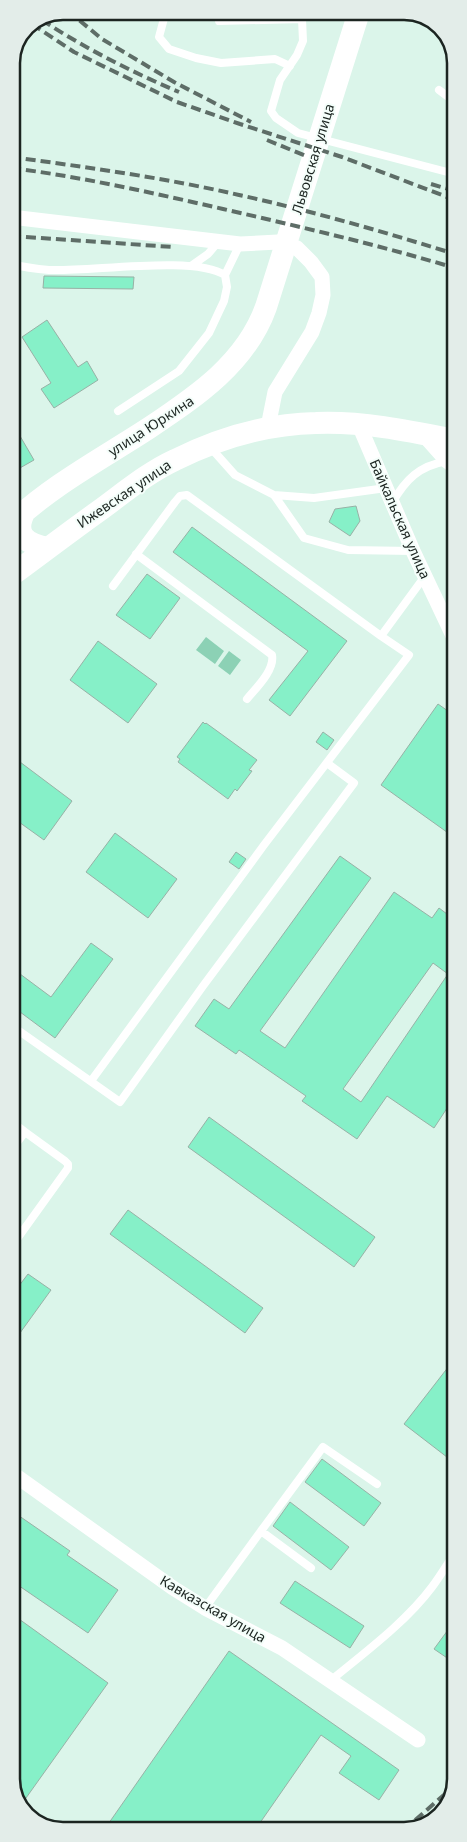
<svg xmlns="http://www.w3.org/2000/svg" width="467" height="1842" viewBox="0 0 467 1842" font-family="'Noto Sans',sans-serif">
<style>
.green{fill:#8cd1b5}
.building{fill:#86f0c8;stroke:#98b1a6;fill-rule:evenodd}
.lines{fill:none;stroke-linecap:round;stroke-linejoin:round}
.lane{stroke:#fff;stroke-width:8}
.street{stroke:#fff;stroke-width:15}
.secondary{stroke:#fff;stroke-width:22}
.rail{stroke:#5e6d67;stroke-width:4;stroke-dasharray:10 5;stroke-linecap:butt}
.labels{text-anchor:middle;stroke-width:4;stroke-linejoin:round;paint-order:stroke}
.street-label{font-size:14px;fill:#1c2521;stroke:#f4fefa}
.rim{fill:none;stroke:#1c2521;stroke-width:2.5}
</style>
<rect width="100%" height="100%" fill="#dbf5ea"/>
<path class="green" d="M206,637l18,14 -9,13 -19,-14z
M229,651l12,9 -11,15 -12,-9z"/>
<path class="building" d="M44,276l90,1 -1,12 -90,-1z
M47,320l31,47 9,-6 11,19 -44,28 -13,-19 10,-6 -29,-46z
M20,436l14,24 -23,13v-32z
M356,506l4,15 -10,15 -21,-14 6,-13z
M192,527l155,114 -57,75 -21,-16 39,-49 -135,-99z
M147,574l33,24 -30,41 -34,-24z
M98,641l59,43 -29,39 -58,-43z
M438,704l17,12v112l-4,7 -70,-50z
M203,722l2,2 1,-1 51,37 -8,10 3,1 -15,20 -2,-2 -7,10 -50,-37 2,-3 -3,-2z
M323,732l11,8 -7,10 -11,-8z
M12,756l60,45 -28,39 -32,-23z
M115,833l62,46 -29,39 -62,-46z
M236,852l10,7 -7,10 -10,-7z
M340,856l31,22 -111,153 25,17 109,-156 38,26 7,-10 16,12v176l-21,32 -47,-32 -30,43 -55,-38 4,-5 -67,-46 -3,4 -41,-28 19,-27 15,10zM433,963l15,11 -87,128 -18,-13z
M91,943l22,16 -58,79 -43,-32v-38l39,29z
M209,1117l166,120 -21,30 -166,-120z
M128,1210l135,98 -18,25 -135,-99z
M28,1274l23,16 -39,54v-49z
M456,1357v107l-52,-40z
M322,1459l59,44 -17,23 -59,-44z
M290,1502l59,45 -18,23 -58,-44z
M12,1511l58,40 -3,4 51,35 -30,43 -76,-52z
M295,1581l69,45 -14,22 -70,-45z
M12,1614l96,69 -87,122 -9,-16z
M456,1619v45l-22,-15z
M229,1651l170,119 -20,30 -40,-27 12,-17 -30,-21 -66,95h-151z"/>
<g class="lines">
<path class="lane" d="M166,11l-7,26 10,12 27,9 25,5 54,-4 15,7
M218,11l1,10 83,-2 1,22 -6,14 -17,25 -9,31 5,7 22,15 157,41
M439,90l16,12
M11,264c12,3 26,5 38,6 41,2 145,-15 176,5l2,12 -3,14 -15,32 -30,38 -61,40
M191,266l17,-12 11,-13
M225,275l15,-31
M211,448l24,27 39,20 30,43 44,12 65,1
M274,495l40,3 72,-10
M392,503c14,-24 27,-37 55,-42
M136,554l136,101c3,15 -16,33 -25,44
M113,586l62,-84 5,-6 7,-1 194,141 44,-60
M12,1026l108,76 83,-116 151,-203 -27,-20
M91,1081l173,-236 145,-190 -28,-19
M12,1122l13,10 -13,17
M12,1246l56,-78v-4l-3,-3 -40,-29
M261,1531l62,-84 54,37
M205,1608l56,-77 50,37
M330,1681c34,-28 76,-59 102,-94 9,-12 16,-24 24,-36"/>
<path class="street" d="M11,217l229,27 38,-2 19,6 14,14 11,15 1,18 -4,18 -7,19 -37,60 -7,35
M359,425l54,126 42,89
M422,433l25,28 8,6
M12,1473l161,115 32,20 77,40 136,92"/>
<path class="secondary" d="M25,511c-12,23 0,33 23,37
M12,523c40,-38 91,-65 137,-95 48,-32 97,-65 117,-121l93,-295
M12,575c30,-22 60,-45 91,-67 23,-17 46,-36 72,-48 44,-22 92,-36 141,-37 46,-2 94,8 139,17"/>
<path class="rail" d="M68,11l34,28 72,43 77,40
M42,20c42,28 90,52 137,72
M32,24l42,28 103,50 63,22 102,33 113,43
M267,140l39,16
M11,157c75,10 155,21 228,38 73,16 145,37 216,59
M11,168c72,9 142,25 212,41 78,18 156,36 232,59
M431,184l24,7
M11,236l162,11
M404,1830l49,-43"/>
</g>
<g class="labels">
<g class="street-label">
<text transform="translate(313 159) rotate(-73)" y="5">Львовская улица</text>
<text transform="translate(151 426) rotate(-33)" y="5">улица Юркина</text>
<text transform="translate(124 494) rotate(-34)" y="5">Ижевская улица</text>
<text transform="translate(400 519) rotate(66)" y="5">Байкальская улица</text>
<text transform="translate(213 1609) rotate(30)" y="5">Кавказская улица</text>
</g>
</g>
<path d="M0 0H467V1842H0ZM63 20H404A43 43 0 0 1 447 63V1779A43 43 0 0 1 404 1822H63A43 43 0 0 1 20 1779V63A43 43 0 0 1 63 20Z" fill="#e3ede9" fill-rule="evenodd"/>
<path class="rim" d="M63 20H404A43 43 0 0 1 447 63V1779A43 43 0 0 1 404 1822H63A43 43 0 0 1 20 1779V63A43 43 0 0 1 63 20Z"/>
</svg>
